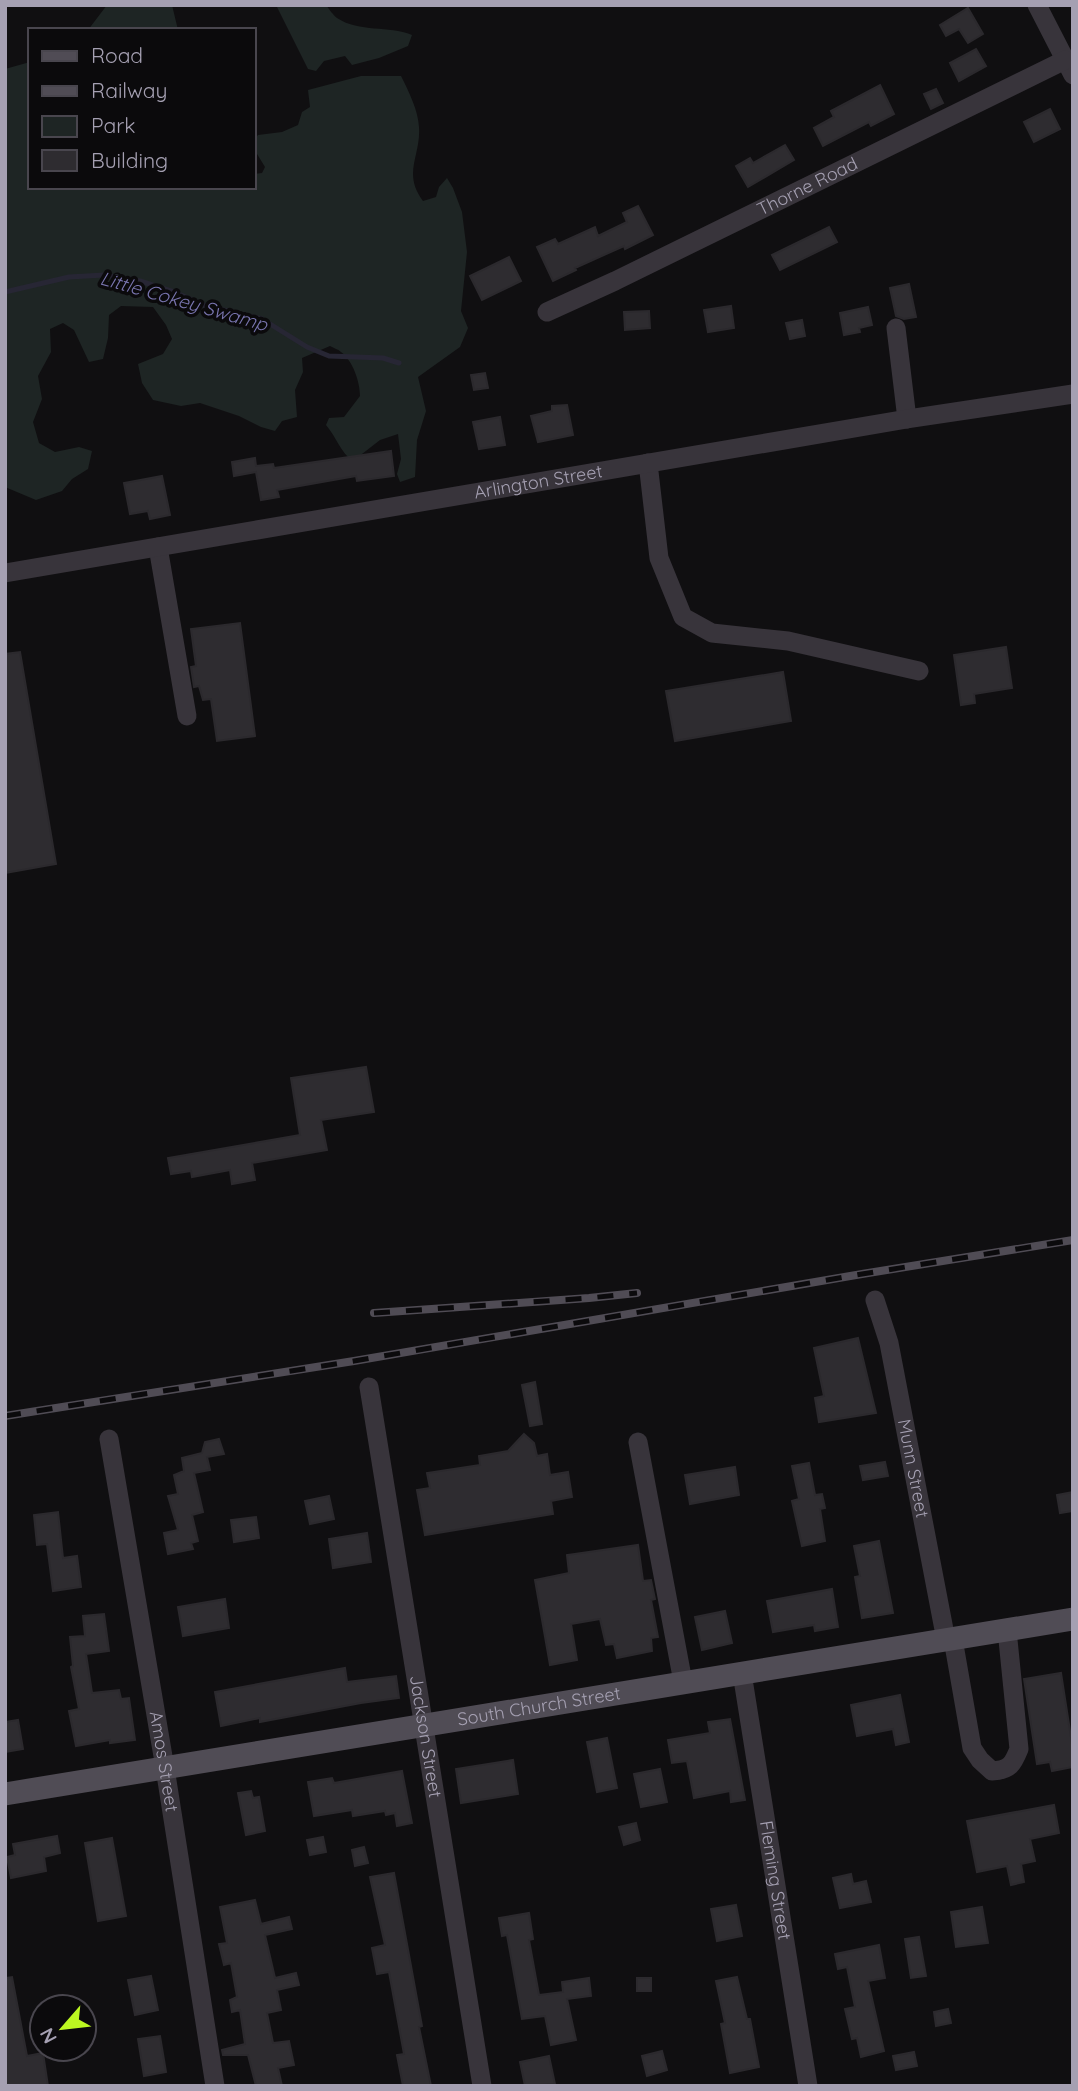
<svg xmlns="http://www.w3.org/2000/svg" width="1078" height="2091" viewBox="0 0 1078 2091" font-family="Quicksand,sans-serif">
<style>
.green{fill:#1e2524}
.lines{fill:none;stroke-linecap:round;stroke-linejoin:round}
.stream{stroke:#272634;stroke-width:5}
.building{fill:#2e2c30;stroke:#2b292d;stroke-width:2}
.minor{stroke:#38343b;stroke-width:19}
.major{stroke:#504c55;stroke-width:23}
.rail-casing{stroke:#504c55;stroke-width:8}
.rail{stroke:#0b0a0c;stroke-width:5;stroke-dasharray:16;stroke-linecap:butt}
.labels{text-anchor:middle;stroke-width:7;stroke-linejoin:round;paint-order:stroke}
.street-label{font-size:18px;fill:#a5a0b2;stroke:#0b0a0c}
.water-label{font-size:19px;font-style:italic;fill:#7975af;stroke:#0b0a0c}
</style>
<rect width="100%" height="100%" fill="#100f11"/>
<path class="green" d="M107,5h65l6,25h-90z
M276,5h50c3,4 7,10 11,13 23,15 51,7 75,17l-4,11 -29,12 -27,7 -7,-9 -21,5 -8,10 -8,-2z
M30,62v125h224v-13l8,-1 3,-6 -11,-18v-9l4,-5 24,-3 16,-7 4,-13 8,-5 -2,-17 53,-14h40c8,16 17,34 18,51 2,29 -17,46 4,74l13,-4 3,-10 8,-9 6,10 9,24 5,40 -6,59 7,17 -8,19 -42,30 8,34 -9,29 -2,37 -15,5 -3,-8 4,-15 -3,-25 -18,6 -27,21c-13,-9 -16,-23 -27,-36l3,-7 15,-1 16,-21c0,-14 -7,-35 -19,-44 -3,-3 -8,-4 -11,-6l-28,12 1,14 -8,18 2,27 -15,4 -7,10 -14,-4 -22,-11 -39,-13 -19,3 -28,-6 -11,-17 -4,-19 25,-10 9,-15 -6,-14 -13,-18 -32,-1 -12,9 -1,23 -5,21 -14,3 -15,-32 -11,-7 -13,6 1,23 -13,24 4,23 -9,23 6,21 16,9 24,-5 13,4 -4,18 -16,10 -10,12 -26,9 -31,-13v-418z"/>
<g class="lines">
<path class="stream" d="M5,292l64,-15 35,-2 36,6 34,11 32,14 56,13 45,28 22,9 54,2 16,5"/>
</g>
<path class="building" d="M968,8l15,26 -15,9 -9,-14 -13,7 -6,-11z
M976,49l10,17 -27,15 -9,-18z
M880,85l14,29 -23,12 -2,-4 -46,24 -9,-18 20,-11 -3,-6z
M936,89l7,14 -12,6 -7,-15z
M1050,109l10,20 -26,13 -10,-20z
M785,145l9,15 -46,27 -12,-21 14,-8 3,5z
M638,206l15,29 -28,14 -1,-3 -49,22 1,2 -23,11 -16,-34 18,-8 3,5 37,-17 3,9 29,-14 -4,-9z
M829,227l8,15 -57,28 -8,-15z
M509,257l12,24 -39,19 -12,-24z
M909,284l7,33 -12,2 -8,-3 -6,-28z
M731,306l3,22 -26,4 -4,-22z
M868,307l4,18 -13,3 1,4 -16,3 -4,-22z
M649,311l1,17 -25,2 -1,-18z
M802,320l3,16 -15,3 -4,-16z
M485,373l3,15 -14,2 -3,-15z
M567,405l6,30 -35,7 -7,-26 21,-5v-5z
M500,417l5,28 -26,4 -6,-27z
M391,451l3,25 -37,5 -1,-5 -79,14 2,7 -18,3 -5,-28 -22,4 -2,-14 23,-4 1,8 17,-2 1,4z
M162,476l8,39 -20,4 -2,-8 -18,3 -6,-31z
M240,623l15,113 -38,5 -6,-42 -8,1 -4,-14 -5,1 -3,-20 5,-1 -5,-37z
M1006,647l6,41 -38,6 1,9 -14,2 -7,-50z
M20,652l36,212 -51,9v-219z
M783,672l8,49 -116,20 -9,-50z
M366,1067l8,45 -53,8 6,30 -75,13 3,17 -23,4 -2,-14 -38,7 -1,-6 -20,3 -3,-16 132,-23 -9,-57z
M858,1338l18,75 -57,9 -4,-24 9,-2 -10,-48z
M535,1382l7,42 -12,2 -8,-41z
M524,1434l10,9 3,13 10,-2 3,21 18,-3 4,25 -21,4 2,13 -128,21 -8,-45 13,-2 -3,-15 53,-8 -1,-9 29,-5z
M219,1439l5,15 -17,3 3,13 -16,3 9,39 -11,3 6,26 -7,2 2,6 -25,5 -4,-21 14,-3 -10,-34 10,-2 -4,-19 10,-4 -2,-13 20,-5 3,-11z
M885,1462l3,14 -25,4 -3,-14z
M809,1463l6,32 7,-1 3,14 -5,1 5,32 -23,5 -10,-45 7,-2 -7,-33z
M735,1467l4,28 -49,9 -5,-29z
M1073,1492v19l-13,2 -3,-18z
M329,1496l5,23 -24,5 -5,-23z
M58,1512l5,46 14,-2 4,31 -28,4 -6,-47 -10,1 -3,-30z
M256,1517l3,21 -25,4 -3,-22z
M367,1533l4,29 -38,6 -4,-29z
M879,1541l14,72 -31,5 -7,-41 5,-1 -6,-30z
M638,1545l5,36 8,-1 4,19 -4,1 7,37 -7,1 1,13 -35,7 -3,-14 -8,1 -6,-26 -29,5 6,36 -27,5 -15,-85 34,-7 -2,-18z
M832,1589l6,38 -23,4 -1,-6 -41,7 -6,-31z
M225,1599l4,29 -46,8 -5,-29z
M725,1611l7,32 -30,7 -7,-33z
M104,1614l5,37 -23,3 6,39 27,-3 2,9 8,-1 6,42 -25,3v-3l-34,6 -7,-35 10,-2 -8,-42 2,-1 -3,-29 15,-1 -2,-20z
M345,1668l2,14 49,-6 3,22 -38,5 -101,19v-4l-39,8 -6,-34z
M1061,1673l12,77v17l-21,4 -2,-9 -13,2 -13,-85z
M900,1695l9,47 -13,3 -3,-16 -36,7 -6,-31z
M730,1719l15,81 -14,2 -1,-11 -36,7 -7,-37 -15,2 -4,-23 42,-7 -2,-11z
M18,1720l5,29 -18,3v-30z
M607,1738l10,50 -20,4 -10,-50z
M513,1760l5,34 -57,9 -5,-34z
M660,1769l7,33 -26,5 -7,-33z
M402,1771l10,52 -15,3 -2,-13 -9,2 -1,-4 -32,5 -1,-6 -38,6 -6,-34 24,-4 2,5z
M251,1791l2,7 6,-1 6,34 -19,4 -8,-42z
M1054,1805l5,28 -29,6 5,22 -14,3 3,18 -13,3 -4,-19 -30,6 -10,-51z
M636,1823l4,17 -16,5 -5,-18z
M57,1836l3,17 -16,4 2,14 -35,7 -4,-21 8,-2 -2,-11z
M323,1837l3,15 -16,3 -3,-15z
M112,1838l14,78 -28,5 -13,-78z
M364,1847l4,16 -13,3 -3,-16z
M394,1873l28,153 -3,1 12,59h-28l-6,-31 7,-1 -15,-82 -12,2 -5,-26 13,-3 -15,-68z
M851,1874l2,10 13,-3 5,21 -31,6 -7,-30z
M255,1900l6,24 28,-7 3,12 -27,6 10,43 21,-5 3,12 -22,5 4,20 -14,3 6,30 16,-2 5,24 -16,3 4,18h-26l-8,-31h-25l-1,-5 23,-6 -5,-34 -8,2 -2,-12 7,-3 -6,-34 -7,2 -5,-21 8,-1 -7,-36z
M736,1905l6,31 -25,5 -6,-32z
M982,1907l6,36 -32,4 -5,-35z
M529,1913l4,26 -4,1 10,55 24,-3 -1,-10 27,-4 2,18 -24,3 9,41 -25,5 -6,-29 -23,3 -15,-84 -5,1 -3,-18z
M919,1937l7,39 -15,2 -6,-39z
M879,1945l6,33 -17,3 16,70 -23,6 -4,-19 -5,1 -7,-30 10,-2 -8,-40 -9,2 -3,-15z
M151,1976l7,34 -23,5 -7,-35z
M12,1977l15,79 16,-3 5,33h-43v-108z
M737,1977l10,42h3l9,48 -29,6 -9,-49 4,-1 -9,-42z
M637,1978h14v13h-14z
M948,2009l3,14 -15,3 -2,-14z
M160,2036l6,36 -22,4 -6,-37z
M662,2051l5,19 -20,6 -5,-20z
M914,2052l3,14 -21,4 -3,-14z
M549,2056l6,28 -30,2 -5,-24z"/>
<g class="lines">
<g class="minor">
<path d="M1037,5l36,70"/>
<path id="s1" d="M547,312l68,-31 450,-221"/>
<path d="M896,328l11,91"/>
<path d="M648,463l11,95 24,59 29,16 76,8 131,30"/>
<path d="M158,547l29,169"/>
<path id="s2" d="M5,573l902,-154 166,-25"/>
<path id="s3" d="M875,1300l14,43 57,297"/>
<path id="s4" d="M369,1387l113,699"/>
<path id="s5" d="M109,1439l56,329 50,318"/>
<path d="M638,1442l45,240"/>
<path d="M953,1639l19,109 8,12 12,11c18,-1 21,-7 27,-22l-12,-119"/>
<path id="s6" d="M742,1673l66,413"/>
</g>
<path class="major" id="s7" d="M5,1794l1068,-175"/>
<g class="rail-casing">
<path id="rail" d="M374,1313l215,-15 48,-5
M5,1416l349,-55 508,-87 211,-34"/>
</g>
<use href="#rail" class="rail"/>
</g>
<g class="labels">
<g class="street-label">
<text dy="6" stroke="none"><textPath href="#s1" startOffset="289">Thorne Road</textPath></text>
<text dy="6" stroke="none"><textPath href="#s2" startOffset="541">Arlington Street</textPath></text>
<text dy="6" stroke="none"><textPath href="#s3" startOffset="173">Munn Street</textPath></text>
<text dy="6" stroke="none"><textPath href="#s7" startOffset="541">South Church Street</textPath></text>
<text dy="6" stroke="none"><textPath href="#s4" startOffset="354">Jackson Street</textPath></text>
<text dy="6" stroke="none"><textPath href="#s5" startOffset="327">Amos Street</textPath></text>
<text dy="6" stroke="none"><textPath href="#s6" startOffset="210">Fleming Street</textPath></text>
</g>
<g class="water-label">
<text transform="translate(184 301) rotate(16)" y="7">Little Cokey Swamp</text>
</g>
</g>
<rect width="1078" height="2091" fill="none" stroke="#a5a0b2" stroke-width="14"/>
<rect x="28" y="28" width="228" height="161" fill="#0b0a0c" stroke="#49464e" stroke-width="2"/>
<rect x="42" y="51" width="35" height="10" fill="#504c55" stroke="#49464e" stroke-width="2"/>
<text x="91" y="63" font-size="21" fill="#a5a0b2">Road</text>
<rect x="42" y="86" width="35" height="10" fill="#504c55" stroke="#49464e" stroke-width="2"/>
<text x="91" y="98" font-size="21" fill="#a5a0b2">Railway</text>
<rect x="42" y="116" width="35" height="21" fill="#1e2524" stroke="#49464e" stroke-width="2"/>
<text x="91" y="133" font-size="21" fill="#a5a0b2">Park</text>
<rect x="42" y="150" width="35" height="21" fill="#2e2c30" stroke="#49464e" stroke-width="2"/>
<text x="91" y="168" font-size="21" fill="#a5a0b2">Building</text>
<g transform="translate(63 2028) rotate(242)"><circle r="33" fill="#0b0a0c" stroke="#49464e" stroke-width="2"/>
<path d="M0-5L12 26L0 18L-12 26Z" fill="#bcf721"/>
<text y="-10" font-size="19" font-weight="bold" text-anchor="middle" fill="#a5a0b2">N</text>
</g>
</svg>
